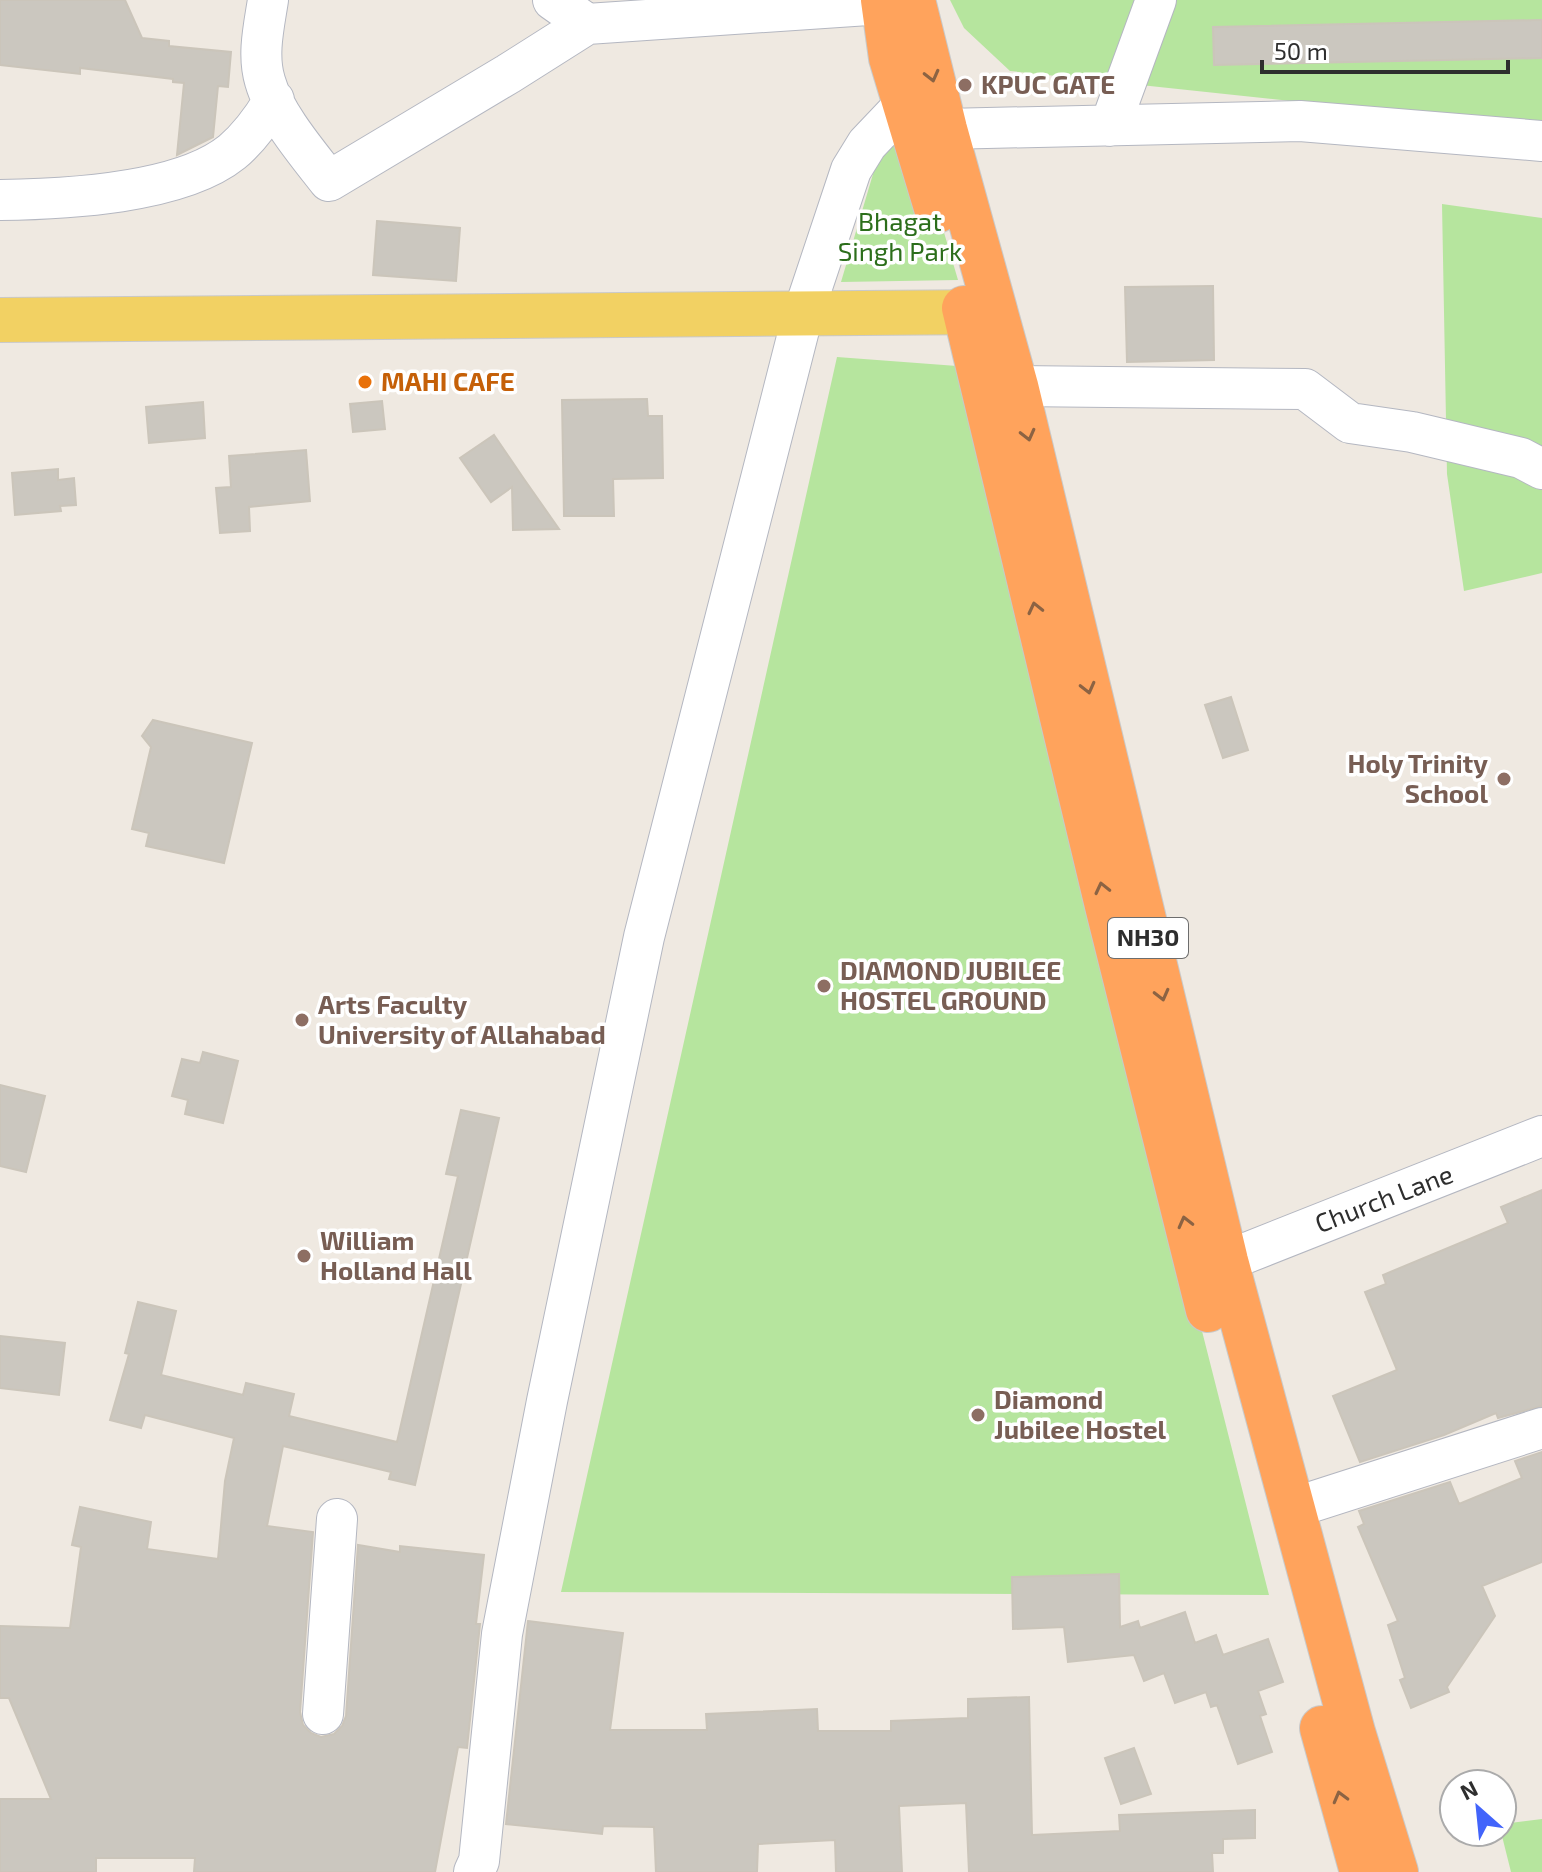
<svg xmlns="http://www.w3.org/2000/svg" width="1542" height="1872" viewBox="0 0 1542 1872" font-family="'Exo 2',sans-serif">
<style>
.green{fill:#b6e59e}
.building{fill:#cbc7bf;stroke:#cbc5ba;stroke-width:2}
.lines{fill:none;stroke-linecap:round;stroke-linejoin:round}
.minor-casing{stroke:#b4b7c1;stroke-width:42}
.major-casing{stroke:#c9c9c9;stroke-width:46}
.highway-casing{stroke:#c9c9c9;stroke-width:46}
.minor{stroke:#fff;stroke-width:40}
.major{stroke:#f2d163;stroke-width:44}
.highway{stroke:#ffa35c;stroke-width:44}
.oneway{stroke:#8c6343}
.education-dot{fill:#8d6e63;stroke:#fff;stroke-width:3}
.food-dot{fill:#e8710a;stroke:#fff;stroke-width:3}
.labels{text-anchor:middle;stroke-width:7;stroke-linejoin:round;paint-order:stroke}
.shield{fill:#fff;stroke:#6d6d6d;stroke-width:2}
.shield-label{font-size:24px;font-weight:bold;fill:#2e2e2e}
.education-label{font-size:26px;font-weight:bold;fill:#785e54;stroke:#fff;text-anchor:start}
.park-label{font-size:26px;fill:#2c6e1b;stroke:#fff}
.food-label{font-size:26px;font-weight:bold;fill:#c56008;stroke:#fff;text-anchor:start}
.street-label{font-size:26px;fill:#2e2e2e;stroke:#fff}
</style>
<rect width="100%" height="100%" fill="#efe9e1"/>
<path class="green" d="M950,0h592v128l-532,-57 -46,-43z
M900,83l58,197 -117,2z
M1442,204l100,14v355l-78,18 -17,-117z
M837,357l120,9 312,1229 -708,-3z
M1542,1819v53h-31l-10,-40 1,-8z"/>
<path class="building" d="M0,0h125l17,38 27,3v5l62,6 -3,35 -10,-1 -5,51 -36,18 7,-72 -11,-1v-3l-93,-11v6l-80,-9z
M1542,20v38l-328,7 -1,-38z
M377,221l83,7 -4,53 -83,-6z
M1213,286l1,74 -87,2 -2,-75z
M647,399l1,17h14l1,62 -50,1 1,37h-50l-2,-116z
M382,401l3,28 -32,3 -3,-28z
M203,402l2,36 -56,5 -3,-36z
M494,435l30,44 35,50 -46,1 -1,-43 -21,15 -31,-44z
M306,450l4,51 -61,6 1,24 -30,2 -4,-45 15,-1 -2,-31z
M58,469v11l16,-2 2,27 -16,1 1,5 -46,4 -3,-42z
M1231,697l17,53 -25,8 -18,-53z
M153,720l99,23 -28,120 -78,-17 3,-13 -17,-4 19,-82 -9,-11z
M203,1052l35,9 -15,62 -38,-9 3,-14 -16,-4 10,-37 18,4z
M0,1085l45,11 -19,76 -26,-6z
M461,1110l38,8 -84,367 -26,-6 2,-7 -108,-26 -16,80 46,6 -13,180 3,13 8,8 10,4 13,-3 8,-8 4,-10 12,-171 42,7v-6l84,9 -8,69h4l-13,124 -9,-1 -23,125h-241l1,-14h-99v14h-96v-73h51l-42,-101h-9v-72l70,2 11,-81 -9,-2 8,-38 71,15 -4,27 71,10 7,-78 9,-43 -89,-23 -4,13 -31,-8 19,-66 -4,-1 13,-51 38,9 -15,64 82,20 3,-12 48,11 -5,22 108,26 61,-266 -12,-2z
M1542,1190v216l-44,12 -2,-5 -52,22 -84,27 -27,-66 64,-26 -32,-78 21,-8 -3,-9 125,-52 -7,-16z
M0,1336l65,7 -6,52 -59,-7z
M1542,1452v110l-60,24 13,30 -48,71 2,5 -38,16 -11,-28 5,-2 -17,-53 10,-4 -40,-94 6,-3 -5,-13 91,-29 9,22 63,-26 -7,-17z
M1119,1574l1,53 18,-6 2,7 45,-16 10,31 21,-8 7,20 45,-16 15,43 -25,9 8,23 -6,2 12,36 -34,12 -21,-59 -6,2 -5,-15 -31,11 -11,-30 -20,8 -10,-26 -66,7 -4,-35 -51,2 -1,-52z
M528,1621l95,12 -13,97h97l-1,-16 111,-5 1,22h73v-10l77,-3v-19l61,-2 3,138 88,-4 -1,-16 136,-5v28l-32,1v14h-11l1,19h-244l-3,-69 -67,3 3,66h-66l-1,-32 -77,4 -1,28h-101l-2,-45 -51,-1 -1,8 -96,-10z
M1134,1748l17,46 -30,10 -16,-46z"/>
<g class="lines">
<g class="minor-casing">
<path id="minor" d="M268,0c-4,26 -11,55 -3,81 9,33 43,73 64,100l179,-107 79,-50 296,-20
M553,0l34,24
M1110,126l46,-126
M945,129l355,-8 242,20
M0,200c64,-1 180,-6 232,-48 18,-15 30,-32 42,-52
M1016,386l289,3 45,34 62,9 109,26 21,11
M1197,1269l29,-8 316,-125
M1293,1508l249,-80
M323,1714l14,-195
M474,1872l5,-11 23,-227 45,-233 97,-464 159,-623 48,-144 16,-26 38,-40"/>
</g>
<g class="major-casing">
<path id="major" d="M0,320l995,-8"/>
</g>
<g class="highway-casing">
<path id="highway" d="M883,0l8,58 46,153
M913,0l32,129 71,257 210,875 127,471 43,140
M964,308l143,598 101,404
M1322,1728l40,144"/>
</g>
<use href="#minor" class="minor"/>
<use href="#major" class="major"/>
<use href="#highway" class="highway"/>
</g>
<defs><path id="oneway-chevron" d="M-2-3.5L2.5 0L-2 3.5" fill="none" stroke-width="1.6" stroke-linecap="round" stroke-linejoin="round" transform="scale(2)"/></defs>
<g class="oneway">
<use href="#oneway-chevron" transform="translate(932 76) rotate(76)"/>
<use href="#oneway-chevron" transform="translate(1028 435) rotate(76)"/>
<use href="#oneway-chevron" transform="translate(1035 608) rotate(-103)"/>
<use href="#oneway-chevron" transform="translate(1088 688) rotate(76)"/>
<use href="#oneway-chevron" transform="translate(1102 888) rotate(-103)"/>
<use href="#oneway-chevron" transform="translate(1162 995) rotate(76)"/>
<use href="#oneway-chevron" transform="translate(1185 1222) rotate(-104)"/>
<use href="#oneway-chevron" transform="translate(1340 1797) rotate(-105)"/>
</g>
<g class="education-dot">
<circle cx="965" cy="85" r="8"/>
<circle cx="1504" cy="779" r="8"/>
<circle cx="824" cy="986" r="8"/>
<circle cx="302" cy="1020" r="8"/>
<circle cx="304" cy="1256" r="8"/>
<circle cx="978" cy="1415" r="8"/>
</g>
<circle class="food-dot" cx="365" cy="382" r="8"/>
<g class="labels">
<rect class="shield" x="1108" y="918" width="80" height="40" rx="6"/>
<g class="shield-label">
<text x="1148" y="946">NH30</text>
</g>
<g class="education-label">
<text x="981" y="94">KPUC GATE</text>
<text x="1488" y="773" text-anchor="end">Holy Trinity<tspan x="1488" dy="30">School</tspan></text>
<text x="840" y="980">DIAMOND JUBILEE<tspan x="840" dy="30">HOSTEL GROUND</tspan></text>
<text x="318" y="1014">Arts Faculty<tspan x="318" dy="30">University of Allahabad</tspan></text>
<text x="320" y="1250">William<tspan x="320" dy="30">Holland Hall</tspan></text>
<text x="994" y="1409">Diamond<tspan x="994" dy="30">Jubilee Hostel</tspan></text>
</g>
<g class="park-label">
<text x="900" y="231">Bhagat<tspan x="900" dy="30">Singh Park</tspan></text>
</g>
<g class="food-label">
<text x="381" y="391">MAHI CAFE</text>
</g>
<g class="street-label">
<text transform="translate(1384 1199) rotate(-21)" y="9">Church Lane</text>
</g>
</g>
<g transform="translate(1478 1808) rotate(333)"><circle r="38" fill="#ffffff" stroke="#ababab" stroke-width="2"/>
<path d="M0-6L14 30L0 20L-14 30Z" fill="#4264fb"/>
<text y="-12" font-size="22" font-weight="bold" text-anchor="middle" fill="#2e2e2e">N</text>
</g>
<path d="M1262 60v12h246v-12" fill="none" stroke="#2e2e2e" stroke-width="4"/>
<text x="1274" y="60" font-size="24" fill="#2e2e2e" stroke="#ffffff" stroke-width="6" paint-order="stroke">50 m</text>
</svg>
